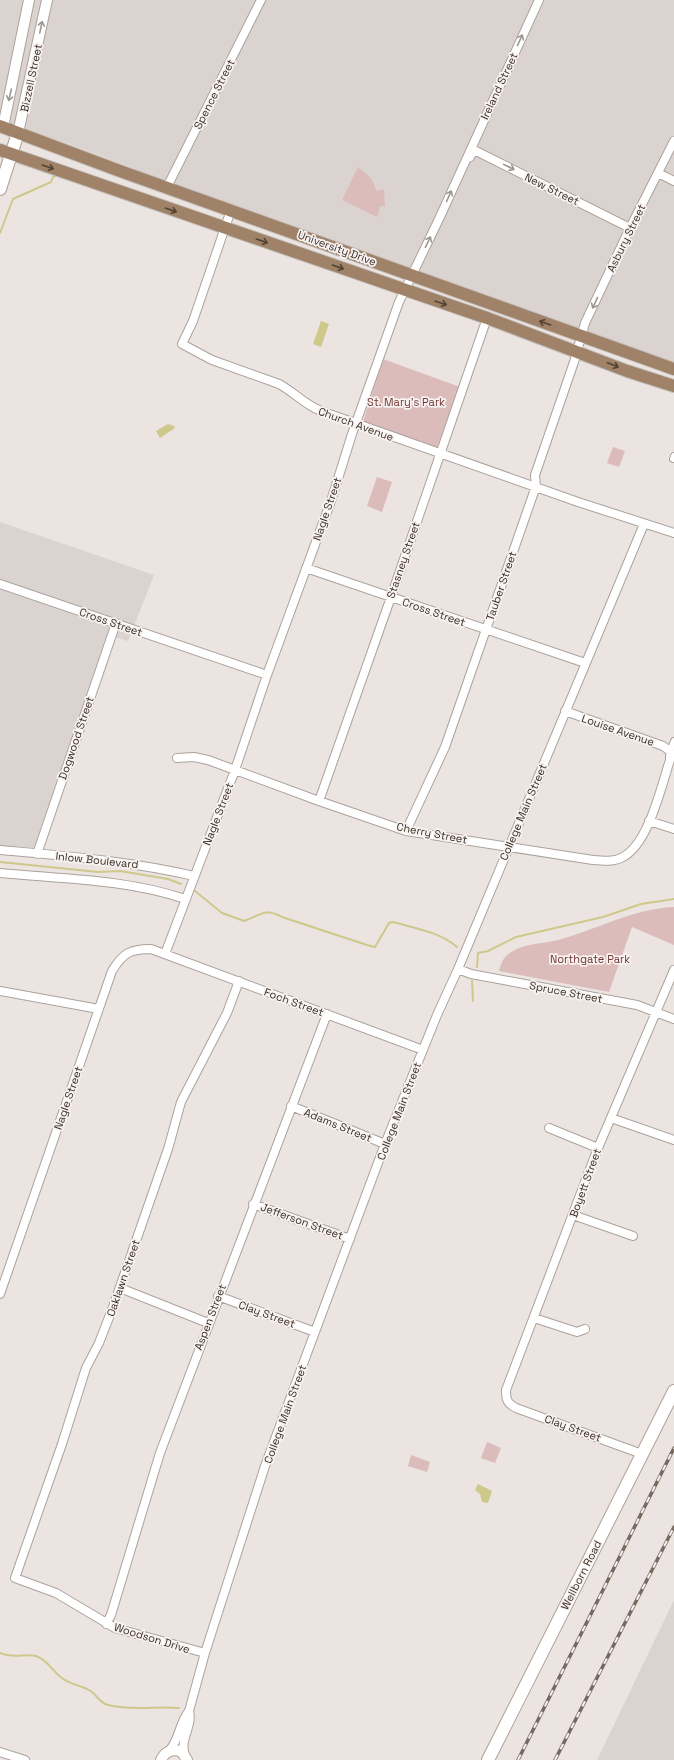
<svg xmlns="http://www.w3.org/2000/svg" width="674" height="1760" viewBox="0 0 674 1760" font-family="'Space Grotesk',sans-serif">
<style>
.built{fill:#dbd3d0}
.green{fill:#dcbbbb}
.water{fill:#cfc88b}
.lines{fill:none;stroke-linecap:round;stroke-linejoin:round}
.stream{stroke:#cfc88b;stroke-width:2}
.pedestrian-casing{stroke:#aca29c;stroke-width:8}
.minor-casing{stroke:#aca29c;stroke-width:10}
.tertiary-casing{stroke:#aca29c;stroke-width:12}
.secondary-casing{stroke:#aea098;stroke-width:14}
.primary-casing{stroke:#c4c0bd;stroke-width:14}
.pedestrian{stroke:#fff;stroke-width:6}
.minor{stroke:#fff;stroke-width:8}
.tertiary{stroke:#fff;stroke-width:10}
.secondary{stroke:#fff;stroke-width:12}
.primary{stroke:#9f8267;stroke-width:12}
.rail-casing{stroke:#77695d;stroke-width:3.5}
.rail{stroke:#f8f3f2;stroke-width:2;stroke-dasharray:6;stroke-linecap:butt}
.oneway{stroke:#9d9690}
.oneway2{stroke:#544333}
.labels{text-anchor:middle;stroke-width:3.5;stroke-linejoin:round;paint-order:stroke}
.street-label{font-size:11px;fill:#3b2e22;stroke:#f8f3f2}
.park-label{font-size:11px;fill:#71362e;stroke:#f8f3f2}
</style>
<rect width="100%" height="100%" fill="#ebe4e1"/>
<path class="built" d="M0,0h674v365l-482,-174 -114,-44 -78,-27z
M0,522l154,53 -26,66 -21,-6 -74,215 -33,-3z
M674,1600v160h-77z"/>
<path class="green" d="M358,167l13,11 6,13 7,-2 1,17h-5l-3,11 -35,-17z
M383,359l77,28 -23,60 -74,-25z
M613,447l12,4 -6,16 -12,-4z
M377,477l15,5 -10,30 -15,-6z
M674,907v38l-42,-18 -23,65 -110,-21c2,-7 4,-14 11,-18 12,-9 29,-9 44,-12 41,-10 76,-32 120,-34z
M487,1442l14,6 -6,15 -14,-5z
M411,1455l19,7 -3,10 -19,-6z"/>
<path class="water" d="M321,321l8,3 -8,23 -8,-3z
M168,424l6,2 1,2 -15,10 -4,-7z
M478,1484l14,7 -4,12 -6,-1 -2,-8 -5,-4z"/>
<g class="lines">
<path class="stream" d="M0,233l13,-34 38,-17 2,-5 4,-2
M0,862l98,10 22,-1 48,8 13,5
M195,891l27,22 22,8c16,-5 20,-14 38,-4l85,28 8,2 14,-24 4,-1c21,6 47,10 64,25
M477,967l1,-14 10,-2 28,-14 87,-20 38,-13 33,-5
M472,981l1,20
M0,1653c14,6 25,0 36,3 12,4 16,15 26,22 8,7 21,7 30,14 6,5 8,11 16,13 23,6 48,1 71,3"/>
<g class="pedestrian-casing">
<path id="pedestrian" d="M673,459l1,-3
M670,751l4,-10"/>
</g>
<g class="minor-casing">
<path id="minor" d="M470,157l4,-7 156,78
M658,173l16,8
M167,187l94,-187
M231,210l-38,111 -11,23 30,16 67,24c15,8 26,21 42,27l257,91 96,31
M306,568l279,95
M0,584l267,91
M177,758l17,-1 14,3 111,41 87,30 187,29c11,1 21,2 30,-3 26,-14 38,-70 47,-97v-9l-7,-5 -98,-35
M319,801l72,-204 96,-279
M649,821l25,8
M406,831l39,-84 91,-261 -1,-11 39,-113 11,-39 45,-95 44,-87
M0,850c65,6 130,11 194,26
M37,854l79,-231
M0,873c62,6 126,6 185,26
M165,954l70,-184 32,-95 64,-174 21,-67 47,-132 40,-83 100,-219
M458,969l13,5 166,31 37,14
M0,991l99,18
M291,1106l94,38
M611,1118l63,22
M549,1128l49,20
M253,1204l97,35
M573,1215l60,21
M120,1288l88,35
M0,1294l112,-323c11,-18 18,-22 39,-22l272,101
M218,1296l97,36
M534,1318l43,14 8,-3
M642,1454l-126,-46c-9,-5 -10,-8 -10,-18l92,-242 76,-178
M106,1624l5,-9 49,-162 167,-439
M205,1653l-90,-25 -59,-35 -41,-15 47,-134 24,-76 13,-25 14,-36 55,-158 13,-47 46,-89 12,-32
M169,1751c11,-12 10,-28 20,-40l16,-58 60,-187 120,-322 52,-129 21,-46 186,-445
M0,1752l25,8
M185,1755c-6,-15 8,-29 4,-44"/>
</g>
<g class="tertiary-casing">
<path id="tertiary" d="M3,127l26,-127
M18,133l29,-133
M161,1760c4,-9 12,-12 21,-8l5,8"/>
</g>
<g class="secondary-casing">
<path id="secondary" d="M0,189l18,-56
M488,1760l186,-369"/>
</g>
<g class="primary-casing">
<path id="primary" d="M0,126l120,45 554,198
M0,150l487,168 140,53 47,15"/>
</g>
<use href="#pedestrian" class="pedestrian"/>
<use href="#minor" class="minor"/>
<use href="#tertiary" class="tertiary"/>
<use href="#secondary" class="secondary"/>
<use href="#primary" class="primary"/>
<g class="rail-casing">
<path id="rail" d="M518,1760l156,-312
M555,1760l119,-233"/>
</g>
<use href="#rail" class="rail"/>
</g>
<defs><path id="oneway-shaft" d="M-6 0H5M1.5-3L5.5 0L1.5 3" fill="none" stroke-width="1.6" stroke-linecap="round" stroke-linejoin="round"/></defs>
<g class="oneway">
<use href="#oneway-shaft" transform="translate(41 27) rotate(-78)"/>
<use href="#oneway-shaft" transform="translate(520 40) rotate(-65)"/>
<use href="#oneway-shaft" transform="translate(10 95) rotate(103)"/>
<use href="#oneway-shaft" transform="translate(509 167) rotate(26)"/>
<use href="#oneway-shaft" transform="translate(449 196) rotate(-66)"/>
<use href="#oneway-shaft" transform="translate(428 242) rotate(-64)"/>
<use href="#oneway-shaft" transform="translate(595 303) rotate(115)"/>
</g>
<g class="oneway2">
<use href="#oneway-shaft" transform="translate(48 167) rotate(19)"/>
<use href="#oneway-shaft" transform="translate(171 210) rotate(19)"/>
<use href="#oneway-shaft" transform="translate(262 241) rotate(19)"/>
<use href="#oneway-shaft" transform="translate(338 267) rotate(19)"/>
<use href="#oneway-shaft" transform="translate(441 303) rotate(18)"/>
<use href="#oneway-shaft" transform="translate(545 323) rotate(-160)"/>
<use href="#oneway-shaft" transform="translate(613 365) rotate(21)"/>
</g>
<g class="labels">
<g class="street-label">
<text transform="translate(31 78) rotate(-78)" y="4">Bizzell Street</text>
<text transform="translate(499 86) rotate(-65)" y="4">Ireland Street</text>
<text transform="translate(214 94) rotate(-63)" y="4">Spence Street</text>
<text transform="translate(552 189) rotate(26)" y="4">New Street</text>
<text transform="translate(626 238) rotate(-64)" y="4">Asbury Street</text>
<text transform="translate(337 248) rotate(20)" y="4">University Drive</text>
<text transform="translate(356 424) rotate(20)" y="4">Church Avenue</text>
<text transform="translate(327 509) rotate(-71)" y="4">Nagle Street</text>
<text transform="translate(403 560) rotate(-71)" y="4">Stasney Street</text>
<text transform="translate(501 586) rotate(-71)" y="4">Tauber Street</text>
<text transform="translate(434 612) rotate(19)" y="4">Cross Street</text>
<text transform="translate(111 622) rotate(19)" y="4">Cross Street</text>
<text transform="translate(618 730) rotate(19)" y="4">Louise Avenue</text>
<text transform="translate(76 738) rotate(-71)" y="4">Dogwood Street</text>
<text transform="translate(523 812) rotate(-67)" y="4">College Main Street</text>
<text transform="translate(218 814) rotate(-69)" y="4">Nagle Street</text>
<text transform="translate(432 833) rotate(11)" y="4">Cherry Street</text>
<text transform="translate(97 860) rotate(6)" y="4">Inlow Boulevard</text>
<text transform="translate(566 992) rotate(11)" y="4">Spruce Street</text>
<text transform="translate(294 1002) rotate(20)" y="4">Foch Street</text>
<text transform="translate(68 1098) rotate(-71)" y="4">Nagle Street</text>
<text transform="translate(399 1111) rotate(-69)" y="4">College Main Street</text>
<text transform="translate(338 1125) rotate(22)" y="4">Adams Street</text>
<text transform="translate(585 1183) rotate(-70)" y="4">Boyett Street</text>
<text transform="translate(302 1221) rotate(20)" y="4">Jefferson Street</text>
<text transform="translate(123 1278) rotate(-71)" y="4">Oaklawn Street</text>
<text transform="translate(267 1314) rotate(20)" y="4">Clay Street</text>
<text transform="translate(210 1317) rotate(-69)" y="4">Aspen Street</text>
<text transform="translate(285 1414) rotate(-70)" y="4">College Main Street</text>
<text transform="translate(573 1428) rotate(20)" y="4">Clay Street</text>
<text transform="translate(581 1575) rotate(-63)" y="4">Wellborn Road</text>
<text transform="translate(152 1638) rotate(17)" y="4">Woodson Drive</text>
</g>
<g class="park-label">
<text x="406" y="406">St. Mary's Park</text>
<text x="590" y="963">Northgate Park</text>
</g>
</g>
</svg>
